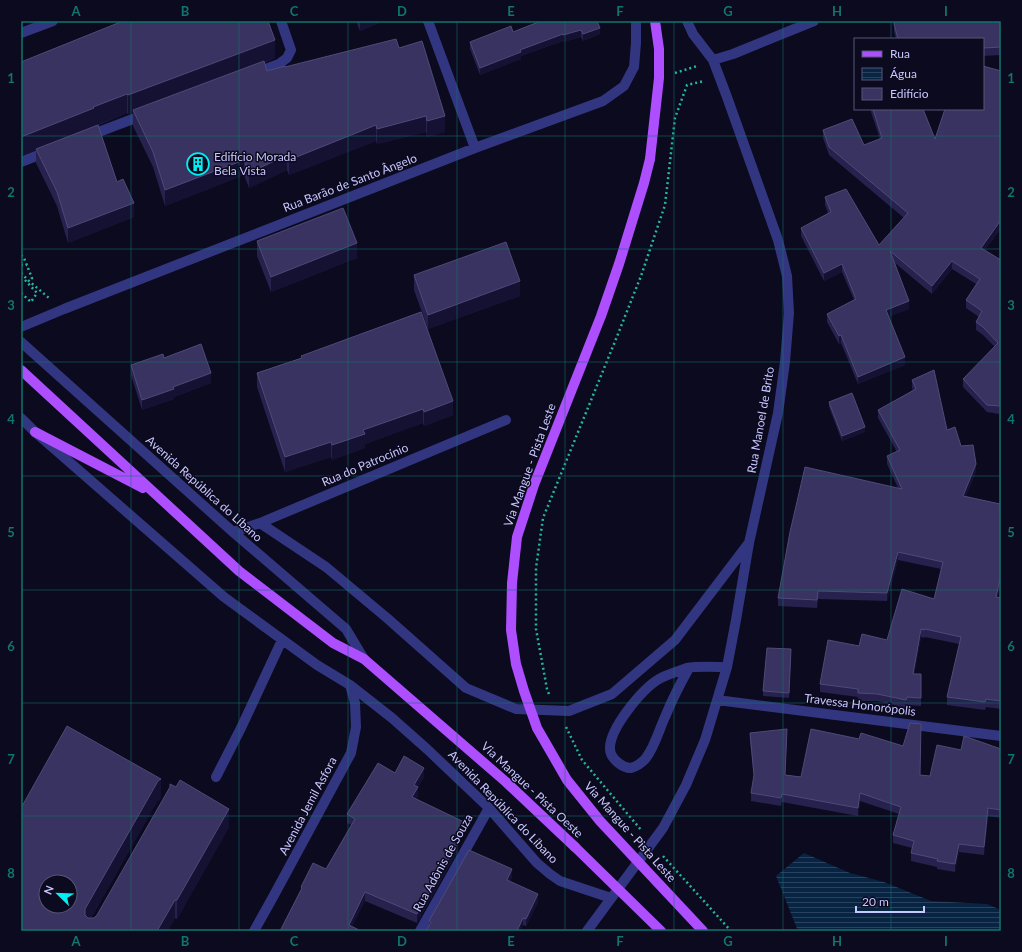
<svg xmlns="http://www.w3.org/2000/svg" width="1022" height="952" viewBox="0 0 1022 952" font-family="Lato,sans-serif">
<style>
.water{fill:url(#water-rules)}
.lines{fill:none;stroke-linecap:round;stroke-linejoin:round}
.path{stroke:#25b5a0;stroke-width:2.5;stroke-dasharray:2 3;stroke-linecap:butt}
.minor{stroke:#323680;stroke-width:10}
.major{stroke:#ad4eff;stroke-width:10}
.major-bridge{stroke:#ad4eff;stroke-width:10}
.wall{fill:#26214d}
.shaded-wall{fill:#141132}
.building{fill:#383360;stroke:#4e4a79;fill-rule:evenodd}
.grid{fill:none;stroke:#0f766e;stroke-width:1;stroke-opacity:0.55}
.labels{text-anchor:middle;stroke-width:3;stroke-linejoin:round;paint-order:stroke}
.poi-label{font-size:12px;fill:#c8c7ff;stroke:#0c0a1e;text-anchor:start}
.street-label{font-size:12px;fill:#c8c7ff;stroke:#0c0a1e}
.neatline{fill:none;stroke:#0f766e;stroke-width:1.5}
.grid-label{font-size:13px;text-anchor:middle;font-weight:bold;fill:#0f766e}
</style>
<defs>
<pattern id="water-rules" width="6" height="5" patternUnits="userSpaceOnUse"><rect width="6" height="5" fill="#082443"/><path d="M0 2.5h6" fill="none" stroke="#2a425f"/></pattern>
</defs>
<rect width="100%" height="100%" fill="#0c0a1e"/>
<path class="water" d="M804,853l46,20 34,9 47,19 56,3 14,6v21h-203l-22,-55z"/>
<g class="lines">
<path class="path" d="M675,73l22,-7
M21,255l3,3 8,20 -3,3
M21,265h6
M21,273l8,8 20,17
M21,293l10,9 6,-9 -12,-13
M549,694l-2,-5 -11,-60v-61l7,-50 73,-179 25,-63 24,-71 10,-87 12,-33 17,-4
M566,727l16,33 60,71
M663,856l68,75"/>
<path class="minor" d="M428,21l47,127
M21,33l32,-12
M713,60l20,-6 81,-33
M255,73l24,-9 8,-6 4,-8 -10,-29
M88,136l58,-22
M21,162l28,-11
M21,327l43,-18 411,-161 128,-47 21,-15 10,-19 2,-24v-22
M21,342l212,190 113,97 18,30
M21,418l14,14 189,165 93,68 33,20 42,33 35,31 62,59 48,55 13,11 10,7 51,17
M260,523l66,44 61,51 79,70 50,21 53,2 43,-17 63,-54 73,-96
M233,532l27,-9 246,-103
M689,668c-9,16 -17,32 -24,49 -6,13 -10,29 -19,41 -3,4 -10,9 -15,10 -9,0 -21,-10 -21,-19 -1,-20 32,-60 49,-70 7,-4 20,-8 28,-11 9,-2 29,-1 40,-1
M717,700l284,36
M216,777l25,-49 41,-88
M254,931l19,-34 78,-144 5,-26 -1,-24 -5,-18
M420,931l69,-123
M587,931l76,-103 23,-43 19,-45 22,-73 9,-47 13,-77 29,-130 7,-51 4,-49 -2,-37 -9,-36 -51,-143 -14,-37 -20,-26 -6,-13"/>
<path class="major" d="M650,159l9,-81v-29l-4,-28
M21,370l218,201 94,72 31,16 142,123 69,65
M35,432l108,56"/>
<path class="major-bridge" d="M650,159l-6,24 -25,81 -18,52 -67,169 -17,52 -5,46 -1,47 5,34 8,27 13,37 30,52 33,41 103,110
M575,847l86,84"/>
</g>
<path class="wall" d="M356,21h28l-24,10z
M541,21l59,13 -17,7 -2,-4 -18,5v-1l-42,15v3l-41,16 -10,-26v-7l43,-10z
M894,21h107v34l-18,1v-17h-87l-2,-7z
M399,48l46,84 -18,5 -1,-5 -49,12 -1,-3 -87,34 -2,-5 -38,18 -5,-13 -79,31 -12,-39 -20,-41v-14l-5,2 -1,-1 -33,14 23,55 17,35 -66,26 -11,-37 -21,-43v-13l-15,6v-94l254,-4 -11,5 3,8 18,-4z
M1001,71v157l-16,22 16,10v149l-2,5 -12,-2 -24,-25v-8l32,-32 -12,-12 -7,-5v-8l3,-5 -13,-9v-8l10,-16 -24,-15 -20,25 -37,-31 14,46 -21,8 17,48 -47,19 -17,-41 -2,1 -12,-22v-8l27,-14 -12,-28 -18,9 -23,-45v-8l27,-15 -3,-8v-8l54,48 25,-27 -75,-63 -6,-17v-8l41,15 16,-6 -9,-27v-3h52l12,30z
M257,241l100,17 -86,34 -14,-36z
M414,275l106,21 -92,33 -14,-39z
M301,356l152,59 -29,11 -1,-3 -58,21v4l-33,12 -1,-3 -46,15 -28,-85v-14l44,-15z
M164,358l47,25 -37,14v2l-32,11 -11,-35v-10z
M912,380l35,50 14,16 15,26 -10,24 34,8 -2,93 3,1v111l-15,-2 -1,3 -38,-5v-8l12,-53 -34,-7 -1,1 -3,-1 -7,37h7v32l-14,-1 -1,3 -29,-7h-19v-4l-38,-5v-8l39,-38 28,-6 47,-41 7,-30 -43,-9 -11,41 -69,-2 -1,9 -39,-2v-8l120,-110 -11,-24v-8l10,-4 -19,-34v-8l35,-20 -1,-2z
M829,402l36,30 -23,9 -13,-34z
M791,649l-2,49 -26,-2v-5z
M750,733l37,4 -2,38 16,2 119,-2 10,1 31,-26 40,-1v69l-13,-2 -4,39 -25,-3 -4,20 -18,-3v-2l-26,-6v-8l1,-5 -19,-5v-8l6,-21 -39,-13 -2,15 -76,-14 -1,4 -30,-5v-8l3,-15 -4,-37z
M395,773l29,4 -6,10v9l-2,3 48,32 -7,14v7l-40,71 -52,-22 -13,25 -72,5 21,-41v-3l25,-18 25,-44 -4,-2v-9z
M161,798l-3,2 -67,118h3l135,-91 -52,92 -2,-1 -7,13h-147z
M512,876l-2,6 28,20 -12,24 -3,-1h-94v-4z"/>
<path class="shaded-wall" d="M360,21h24l-24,10z
M600,28v6l-17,7v-7z
M581,30v7l-18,5v-7z
M563,34v7l-42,15v3l-41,16v-7l40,-18z
M275,40v18l-141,54 -1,-2v2l-5,2v-19z
M127,94v19l-33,13v1l-73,29v-19z
M426,116v16l-49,12v-15z
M445,116v16l-18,5v-16z
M376,125v16l-87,34v-15z
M287,155v15l-38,18v-15z
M244,160v15l-79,31v-16z
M134,203v14l-66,26v-15z
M1001,220v7l-20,29v-8z
M357,243v15l-86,34v-15z
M952,261v8l-20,25v-8z
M842,264v8l-18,9v-8z
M520,281v15l-92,33v-14z
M909,301v8l-23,9v-8z
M841,335v8l-2,1v-8z
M905,357v8l-47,19v-7z
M211,373v10l-37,14v2l-32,11v-10l31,-13z
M453,401v14l-29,11v-14z
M1001,401v8l-2,5v-8z
M423,409v14l-58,21v4l-33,12v-15l31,-15z
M865,427v5l-23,9v-5z
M331,442v15l-46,15v-15z
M976,464v8l-13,31v-7z
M898,552v8l-11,41v-8z
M1001,575v8l-5,22v-8z
M921,629v8l-8,45v-8z
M424,768v9l-10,17v-9z
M161,779v19l-3,2 -73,128v-19l73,-128z
M418,787v9l-6,9v-8z
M860,793v8l-2,15v-8z
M988,808v8l-4,39v-8z
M229,809v18l-52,92v-19z
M464,822v9l-7,14v7l-40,71v-9z
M959,844v8l-4,20v-8z
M512,869v7l-5,12v-8z
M365,892v9l-15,30 -1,-6z
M538,894v8l-12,24v-7z
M175,900v18l-7,13h-11z
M523,918v7l-3,6h-3z"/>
<path class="building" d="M123,21h145l7,19 -147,55 -1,-1 -34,13 1,1 -73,29v-75z
M541,21h56l3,7 -17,6 -2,-4 -18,5v-1l-43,16 1,2 -41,16 -10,-26 41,-16 2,6z
M894,21h107v26l-18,1v-9h-85l-4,-15z
M396,39l3,9 23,-7 23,75 -18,5 -1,-5 -49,13 -1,-4 -87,35 -2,-5 -38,18 -5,-13 -79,30 -12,-38 -20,-42 131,-49 3,10 18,-5v1z
M983,66l18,5v149l-20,28 20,12v141l-2,5 -12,-1 -24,-26 35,-36 -15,-16 -7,-5 6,-11 -16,-11 14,-21 -28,-18 -20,25 -42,-35 19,50 -23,9 19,47 -47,20 -17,-42 -2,1 -12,-22 29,-15 -14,-35 -18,9 -23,-45 30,-16 -6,-15 21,-8 33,56 29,-32 -79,-66 -6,-17 29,-11 12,26 18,-7 -9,-29h50l12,30 10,-30h38z
M98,125l19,57 6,-3 11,24 -66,25 -11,-36 -21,-43z
M343,208l14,35 -86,34 -14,-36z
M506,242l14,39 -92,34 -14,-40z
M421,312l32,89 -29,11 -1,-3 -60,21 2,4 -33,11 -1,-3 -46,15 -28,-84 45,-15 -1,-2z
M201,344l10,29 -38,14 1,2 -32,11 -11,-35 32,-11 1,4z
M934,370l13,60 8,-3 6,19 12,-1 3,19 -13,32 37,8 1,-6v77l-5,22 5,1v103l-15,-2 -1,3 -38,-5 14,-60 -36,-8 -1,1 -3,-1 -8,45h8v24l-14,-1 -1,3 -29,-6 -19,-1v-4l-38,-5 8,-44 31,6 3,-12 25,6 15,-51 32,10 9,-37 -45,-10 -11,41 -69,-2 -1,9 -39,-2 12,-66 15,-65 97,22 -15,-33 13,-6 -22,-40 38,-21 -4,-9z
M852,393l13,34 -23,9 -13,-34z
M767,648l24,1 -2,44 -26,-2z
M910,723l11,1 -1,51 10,1 7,-31 24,5 3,-14 37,13v61l-13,-2 -4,39 -25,-3 -4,20 -18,-3 1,-2 -27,-6 3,-12 -21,-6 8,-28 -41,-14 -2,15 -76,-14 -1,4 -30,-5 3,-18 -4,-42 37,-4 -2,46 16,2 10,-48 48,10 2,-6 42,13z
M67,726l94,53 -3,2 -73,128v6l3,3h6l3,-3 73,-128v-3l6,3 4,-7 49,29 -52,91h-2l-18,31h-136v-123zM46,882h24v24h-24z
M404,756l20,12 -10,17 4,2 -6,10 52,25 -10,20 3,2 -40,70 -52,-22 -16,33 12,6h-81l22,-43 -1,-1 12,-24 13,6 29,-50 -8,-5 31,-51 17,10z
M469,850l43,19 -5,11 31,14 -12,25 -3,-1 -6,13h-91l5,-9 -2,-1z"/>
<path class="grid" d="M131,21v910M239,21v910M348,21v910M457,21v910M565,21v910M674,21v910M783,21v910M891,21v18M891,109v822M21,136h980M21,249h980M21,362h980M21,476h980M21,590h980M21,703h980M21,816h980"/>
<defs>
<g id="building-ring" transform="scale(1.15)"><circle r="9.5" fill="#0c0a1e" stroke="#00eff2" stroke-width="1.5"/><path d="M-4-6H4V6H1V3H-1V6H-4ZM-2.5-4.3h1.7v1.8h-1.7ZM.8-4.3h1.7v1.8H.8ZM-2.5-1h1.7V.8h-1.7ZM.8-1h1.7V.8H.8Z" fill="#00eff2"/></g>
</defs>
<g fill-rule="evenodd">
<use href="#building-ring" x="198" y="164"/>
</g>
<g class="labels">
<g class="poi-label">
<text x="214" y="161">Edifício Morada<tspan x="214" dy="14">Bela Vista</tspan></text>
</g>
<g class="street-label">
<text transform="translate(350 183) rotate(-21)" y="4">Rua Barão de Santo Ângelo</text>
<text transform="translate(761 420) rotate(-80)" y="4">Rua Manoel de Brito</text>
<text transform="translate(365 465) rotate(-23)" y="4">Rua do Patrocínio</text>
<text transform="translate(530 465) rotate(-70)" y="4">Via Mangue - Pista Leste</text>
<text transform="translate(204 489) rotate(42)" y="4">Avenida República do Líbano</text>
<text transform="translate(860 705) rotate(7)" y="4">Travessa Honorópolis</text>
<text transform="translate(532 790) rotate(43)" y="4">Via Mangue - Pista Oeste</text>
<text transform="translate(308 806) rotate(-62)" y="4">Avenida Jemil Asfora</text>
<text transform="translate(503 807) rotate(46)" y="4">Avenida República do Líbano</text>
<text transform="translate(630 832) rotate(48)" y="4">Via Mangue - Pista Leste</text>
<text transform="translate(443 863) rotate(-61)" y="4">Rua Adônis de Souza</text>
</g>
</g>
<rect width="1022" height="952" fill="none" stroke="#0c0a1e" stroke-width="44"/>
<rect x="854" y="38" width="130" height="72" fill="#0c0a1e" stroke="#575678"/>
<rect x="862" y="51" width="20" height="6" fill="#ad4eff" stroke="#575678"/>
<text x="890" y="58" font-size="12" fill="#c8c7ff">Rua</text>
<rect x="862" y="68" width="20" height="12" fill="url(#water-rules)" stroke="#575678"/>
<text x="890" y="78" font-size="12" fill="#c8c7ff">Água</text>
<rect x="862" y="88" width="20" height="12" fill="#383360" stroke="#575678"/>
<text x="890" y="98" font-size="12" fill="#c8c7ff">Edifício</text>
<g transform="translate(58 894) rotate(293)"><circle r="19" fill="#0c0a1e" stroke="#575678"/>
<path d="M0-3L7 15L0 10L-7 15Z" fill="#00eff2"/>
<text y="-6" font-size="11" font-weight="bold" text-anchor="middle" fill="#c8c7ff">N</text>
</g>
<path d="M856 906v6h68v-6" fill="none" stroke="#c8c7ff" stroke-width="2"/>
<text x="862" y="906" font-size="12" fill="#c8c7ff" stroke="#0c0a1e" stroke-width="3" paint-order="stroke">20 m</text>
<rect x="22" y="22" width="978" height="908" class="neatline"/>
<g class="grid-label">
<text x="76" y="16">A</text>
<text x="185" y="16">B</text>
<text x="294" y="16">C</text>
<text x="402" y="16">D</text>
<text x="511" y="16">E</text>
<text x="620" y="16">F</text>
<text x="728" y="16">G</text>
<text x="837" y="16">H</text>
<text x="946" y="16">I</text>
<text x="11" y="83">1</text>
<text x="1011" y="83">1</text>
<text x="11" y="197">2</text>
<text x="1011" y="197">2</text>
<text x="11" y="310">3</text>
<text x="1011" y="310">3</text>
<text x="11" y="424">4</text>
<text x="1011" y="424">4</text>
<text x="11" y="537">5</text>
<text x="1011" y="537">5</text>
<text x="11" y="651">6</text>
<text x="1011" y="651">6</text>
<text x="11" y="764">7</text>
<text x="1011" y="764">7</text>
<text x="11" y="878">8</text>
<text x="1011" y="878">8</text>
<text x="76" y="946">A</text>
<text x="185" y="946">B</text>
<text x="294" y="946">C</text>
<text x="402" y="946">D</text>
<text x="511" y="946">E</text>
<text x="620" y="946">F</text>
<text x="728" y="946">G</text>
<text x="837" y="946">H</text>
<text x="946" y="946">I</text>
</g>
</svg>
